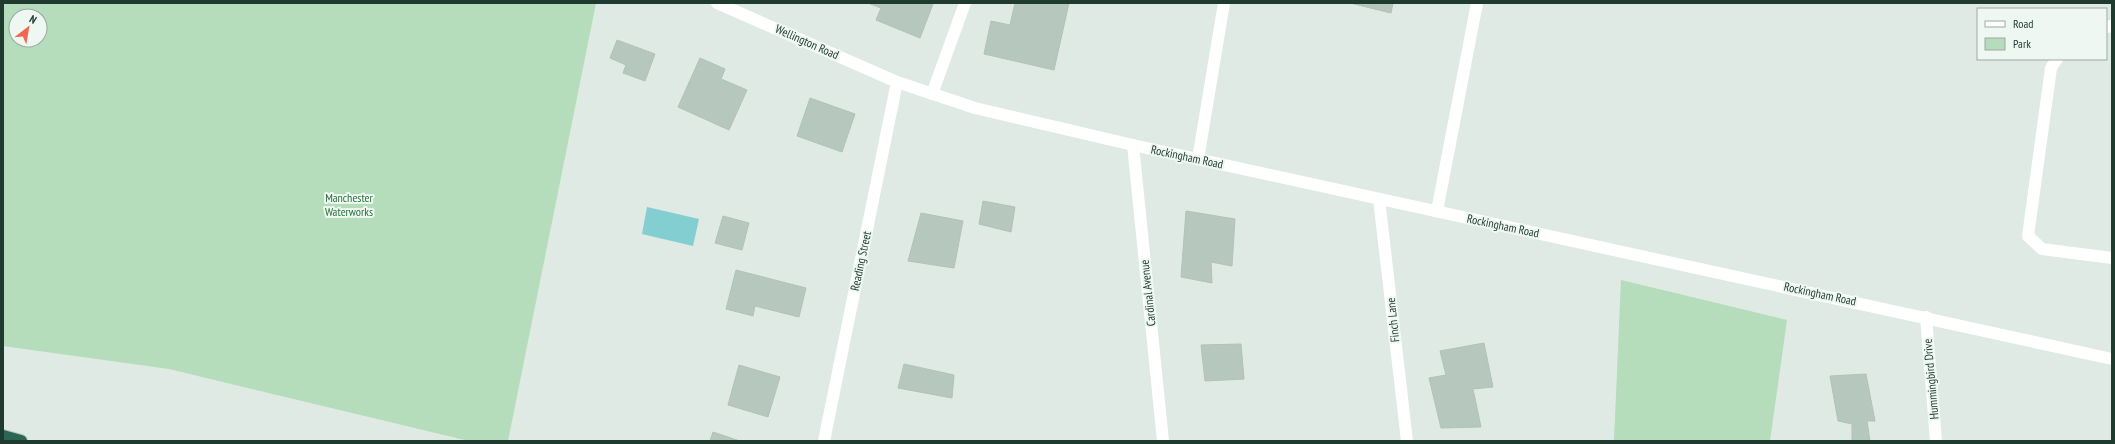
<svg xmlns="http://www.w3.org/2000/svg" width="2115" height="444" viewBox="0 0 2115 444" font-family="'PT Sans Narrow',sans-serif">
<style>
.green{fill:#b5dcbb;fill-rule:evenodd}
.water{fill:#83ced1}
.building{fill:#b6c7be;stroke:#b0c3b9}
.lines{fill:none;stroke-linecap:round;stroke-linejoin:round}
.motorway-casing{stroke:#bcc4c1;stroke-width:14}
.service{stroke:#fff;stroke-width:12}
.minor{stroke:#fff;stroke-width:12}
.tertiary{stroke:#fff;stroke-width:12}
.motorway{stroke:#2a6653;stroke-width:12}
.labels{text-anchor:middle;stroke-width:4;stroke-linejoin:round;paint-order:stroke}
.street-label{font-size:12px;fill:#1f3a2f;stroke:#eef7f1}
.park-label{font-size:12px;fill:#28713c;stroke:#eef7f1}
</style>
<rect width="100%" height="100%" fill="#deeae3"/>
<path class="green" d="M3,3h593l-88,438h-39l-300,-72 -166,-23zM16,16h24v24h-24z
M1621,280l166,40 -17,121h-156z"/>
<path class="water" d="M647,207l52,12 -6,27 -51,-12z"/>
<path class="building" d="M868,3h64l1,1 -13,34 -44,-18 5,-12z
M1015,3h54l-15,67 -70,-16 7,-33 19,4z
M1350,3h43l-2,10z
M617,40l38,14 -10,27 -22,-8 3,-8 -16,-7z
M700,58l25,11 -4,10 26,11 -18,40 -51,-23z
M810,98l45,16 -13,38 -45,-16z
M983,201l32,6 -4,25 -32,-8z
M1186,211l49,8 -3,47 -21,-4 1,21 -31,-6z
M921,213l42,8 -9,47 -46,-7z
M723,216l26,7 -7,27 -27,-7z
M736,270l70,18 -7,29 -44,-11 -2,10 -27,-7z
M1484,343l9,44 -20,2 8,38 -40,1 -12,-50 17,-3 -6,-24z
M1241,344l3,35 -39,2 -4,-36z
M904,364l50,11 -2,23 -54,-10z
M739,365l41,12 -12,40 -40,-12z
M1866,374l9,47h-8l3,20h-18v-17l-14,-3 -8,-45z
M713,432l27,9h-30z"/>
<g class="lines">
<g class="motorway-casing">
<path id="motorway" d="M3,436l18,5"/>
</g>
<path class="service" d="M2106,27l6,-1
M2057,59l-6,9 -23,168 14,13 70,9
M932,94l33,-91
M1198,159l26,-156
M1437,211l40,-208"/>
<path class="minor" d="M1133,145l30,296
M1379,199l28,242
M1926,317l10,124
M824,441l73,-359"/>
<path class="tertiary" d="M717,3l180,79 78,26 158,37 979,214"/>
<use href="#motorway" class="motorway"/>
</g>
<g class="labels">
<g class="street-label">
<text transform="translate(807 42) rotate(24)" y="4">Wellington Road</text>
<text transform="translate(1187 157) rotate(12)" y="4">Rockingham Road</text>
<text transform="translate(1503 226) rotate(12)" y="4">Rockingham Road</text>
<text transform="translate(861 261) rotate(-78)" y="4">Reading Street</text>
<text transform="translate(1148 293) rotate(-96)" y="4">Cardinal Avenue</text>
<text transform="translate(1820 294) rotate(12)" y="4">Rockingham Road</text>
<text transform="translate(1393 320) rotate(-96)" y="4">Finch Lane</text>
<text transform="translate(1931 379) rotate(-95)" y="4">Hummingbird Drive</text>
</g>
<g class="park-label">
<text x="349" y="202">Manchester<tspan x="349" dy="14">Waterworks</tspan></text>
</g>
</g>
<rect width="2115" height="444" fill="none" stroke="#1f3a2f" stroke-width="8"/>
<rect x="1977" y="8" width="130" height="52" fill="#eef7f1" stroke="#9baba3"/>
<rect x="1985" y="21" width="20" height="6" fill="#ffffff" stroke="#9baba3"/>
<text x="2013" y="28" font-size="12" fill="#1f3a2f">Road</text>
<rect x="1985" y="38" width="20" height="12" fill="#b5dcbb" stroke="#9baba3"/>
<text x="2013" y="48" font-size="12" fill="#1f3a2f">Park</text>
<g transform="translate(28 28) rotate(31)"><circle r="19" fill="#eef7f1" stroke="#9baba3"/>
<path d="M0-3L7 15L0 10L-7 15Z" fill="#f56650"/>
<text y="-6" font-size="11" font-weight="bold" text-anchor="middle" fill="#1f3a2f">N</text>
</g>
</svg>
